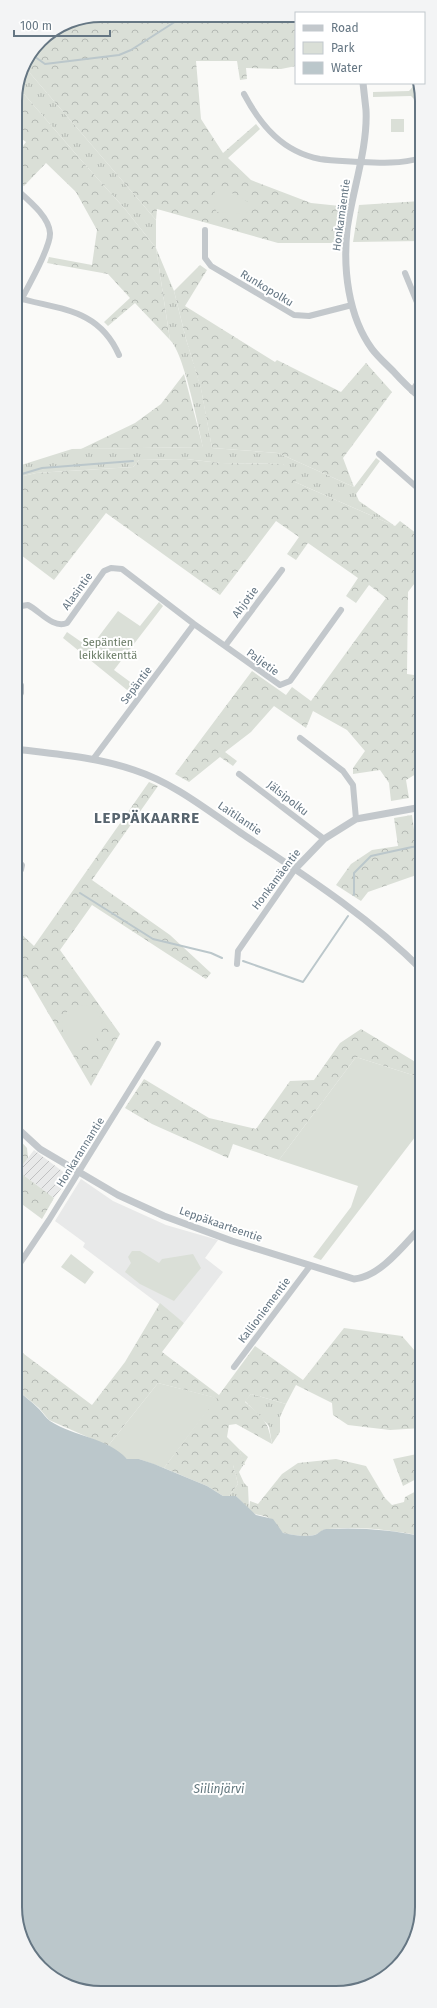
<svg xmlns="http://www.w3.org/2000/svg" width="437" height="2008" viewBox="0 0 437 2008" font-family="'Fira Sans',sans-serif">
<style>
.built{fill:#e8e9e9}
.industrial{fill:url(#industrial-furrows)}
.grass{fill:url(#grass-tufts)}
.forest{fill:url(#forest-crowns)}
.park{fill:#dadfd7}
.water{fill:#bbc7cb}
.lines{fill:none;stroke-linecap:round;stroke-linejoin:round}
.stream{stroke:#bbc7cb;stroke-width:2}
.minor{stroke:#c3c8cc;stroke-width:6}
.tertiary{stroke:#c3c8cc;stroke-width:7}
.labels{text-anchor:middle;stroke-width:4;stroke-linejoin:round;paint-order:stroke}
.street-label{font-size:11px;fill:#657683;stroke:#fff}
.park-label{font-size:11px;fill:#687a64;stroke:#fff}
.water-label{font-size:12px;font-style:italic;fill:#60757c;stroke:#fff}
.district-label{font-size:15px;font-weight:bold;letter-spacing:1px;fill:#57646e;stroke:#fff}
.rim{fill:none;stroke:#657683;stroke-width:2}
</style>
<defs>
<pattern id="industrial-furrows" width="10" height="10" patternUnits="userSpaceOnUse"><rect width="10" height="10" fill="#e8e9e9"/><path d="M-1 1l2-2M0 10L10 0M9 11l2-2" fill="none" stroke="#c0c1c2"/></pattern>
<pattern id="grass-tufts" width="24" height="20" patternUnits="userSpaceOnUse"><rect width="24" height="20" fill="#dadfd7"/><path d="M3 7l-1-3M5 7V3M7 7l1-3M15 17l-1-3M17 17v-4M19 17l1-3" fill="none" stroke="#b4b9b4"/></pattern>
<pattern id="forest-crowns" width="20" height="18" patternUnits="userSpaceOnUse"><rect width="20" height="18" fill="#dadfd7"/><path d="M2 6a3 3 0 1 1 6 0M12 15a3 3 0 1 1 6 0" fill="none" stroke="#b4b9b4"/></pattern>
</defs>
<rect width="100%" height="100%" fill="#fafaf8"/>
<path class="built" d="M81,1179l32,22 53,24 52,15 -13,18 18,14 -39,51 -101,-76 2,-4 -30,-22z"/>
<path class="industrial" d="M34,1150l36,27 -16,21 -36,-27z"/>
<path class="grass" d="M23,65l133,155v28l18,43 12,48 15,49 11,60 66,5 76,34 22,-29 4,3 -24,33 3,7 36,25 -100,-44 -12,-18 -63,-1 -34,-4 -47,1 -6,7 -97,6 -21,5v-11l57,-18 131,-2c-5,-22 -19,-94 -33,-107l-14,-92 -31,-39 -37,-41 -71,-82z
M251,1394l35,10 -6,13v15l-8,12 -3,-18 -24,-25z
M239,1449l9,8 -9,15 5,11 4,4 1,22 -13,-13h-7l9,-12 -5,-19h11z"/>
<path class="forest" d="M101,15l195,1v50l-15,3 -35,-1 1,11 -7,1 -3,-19h-41l5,58 22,34 33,-29 4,5 -32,29 23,22 60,23 29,3 -6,37h-56l-121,-34 -1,11 -133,-155 17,-25 28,-19z
M17,86l71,82 37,41 31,39 14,92 -35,-37 -27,23 -4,-4 26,-24 -22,-24 -61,-11 2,-6 43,8 5,-35 -21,-38 -30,-29 -22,23 -9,-6v-23l11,-15 -11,-8v-39z
M421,201v40l-68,1 6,-37z
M200,265l7,5 -22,36 90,56 2,-2 64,32 25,-29 26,29 -49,66 11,29 -76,-34 -66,-5 -11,-59 -15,-50 -12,-48z
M184,374l19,73 -122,2 54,-26 26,-19z
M186,459l34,4 63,1 15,13 -3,5 100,44 5,-5 21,16v38l-13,17 -1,82 14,2v95l-15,9 3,18 -18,3 -2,-18 -9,-13 -27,4v-6l12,-17 -18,-21 -34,-19 -7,17 -32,-22 -23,26 -26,20 12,9 -4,5 -13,-9 -31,25 -14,-8 77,-103 34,24 6,-8 19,14 75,-103 -17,-13 -13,18 -10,-7 12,-18 -50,-35 -12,17 -9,-6 12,-17 -23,-16 -56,74 -114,-82 -52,67 -37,-28 -2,1v-75l21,-5 97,-6 6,-7z
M149,782l9,4 -66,94 78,55 41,38 -5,6 -114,-74 -32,45 60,84 -29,52 -64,-109 -12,3v-52l19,18z
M412,815l4,29 6,-1v30l-54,19 -7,9 -25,-16 15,-21 21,-14 26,-4 -4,-28z
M361,1029l61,37v12l-66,-21 -77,103 -46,-16 -5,14 -76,-34 -27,-16 19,-29 65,39 47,11 34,-48 24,-1 26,-37z
M15,1135l12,13 1,10 -10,13 36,27 -12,21 -27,-20z
M160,1303l24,20 -22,29 57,43 36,-49 48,34 41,-52 58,8 20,23v69l-32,2 -42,-5 -15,-10 -1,-12 -36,-18 -10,19 -35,-10 -6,8c18,16 23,18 27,42l-36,-20 -7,1 -2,12 12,12 6,16h-12l5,19 -9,12h-6l-16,-10 -43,-18 52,-70 -58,-15 -50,63 -59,-26 -10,-12 -23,-19v-41l76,57 33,-43z
M417,1454l5,22 -19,10 -10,-27z
M336,1459l30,7 19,32 7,7 12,-3 1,-5 17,-9v48c-32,-6 -61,-10 -94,-7 -5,0 -7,3 -11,5 -9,4 -24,1 -34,-1 -6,-5 -8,-13 -16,-16 -8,-3 -12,-1 -18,-8l1,-8 8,3 24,-30 16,-11z"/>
<path class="park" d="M416,83h2l3,7v16l-10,-10 -38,1v-5l36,-1z
M391,119h13v13h-13z
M217,187h4l29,16 2,2v4l-7,5 -28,-2 -3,-5 1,-18z
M159,602l4,4 -49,64 23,17 -5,7 -69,-56 4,-6 23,16 28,-37 22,15z
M62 1025a20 20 0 1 1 40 0a20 20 0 1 1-40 0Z
M356,1057l66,21v50l-101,132 -8,-3 38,-50 7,-21 -79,-26z
M132,1251h8l19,12 3,-4 31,-5 8,14 -27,33 -34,-17 -15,-12 6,-9 -3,-6z
M71,1254l23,18 -9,12 -24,-17z
M158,1383l59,15 -53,70 -25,-9h-12l-19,-13z"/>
<path class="water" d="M16,1389c7,6 16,13 23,20 4,4 7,9 11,12 24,16 57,16 77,38h12l15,5 53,22 16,10h13l20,19 17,4 10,14c10,2 26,5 34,1 4,-3 6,-5 11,-5 33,-2 62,1 94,7v377l-21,51 -27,20 -27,8 -263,-1 -48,-27 -20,-46z"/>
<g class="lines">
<path class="stream" d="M31,54l14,10 74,-9 12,-5 53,-34
M15,476l27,-8 91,-7
M80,893l73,46 58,14 11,5
M354,895v-22l17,-17 41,-9 10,-1
M243,961l60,21 45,-66"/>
<path class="minor" d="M244,94c17,32 39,58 76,65 13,2 27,2 40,3 21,1 41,2 61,-4
M15,188c12,11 34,28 35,45 1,15 -27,62 -35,79
M205,230v28l6,8 83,49 15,1 43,-11
M405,273l16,39
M15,297c43,13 83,10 104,58
M412,391l9,-13
M379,454l42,37
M15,613l6,-7 7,-1c12,6 25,24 39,18l37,-52 7,-3 11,1 72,55 86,61 10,-4 51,-71
M225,646l57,-76
M15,679l6,6v8l-6,12
M300,738l43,33 10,14 3,34
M94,758l100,-134
M239,774l85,65
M15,858l7,7 -1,5
M237,964l1,-13 57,-82
M16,1269l33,-49 109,-176
M234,1367l76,-101"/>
<path class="tertiary" d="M363,83c1,9 2,18 3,27 2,38 -14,82 -19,120 -4,39 1,86 25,119 6,8 14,15 21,22 9,10 18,19 28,27
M15,749c41,5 81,8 119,21 40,13 73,40 107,63 63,42 127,83 181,137
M295,869l29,-30 32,-20 66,-12
M15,1126l25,23 78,46 46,21 68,25 122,38c26,-2 50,-34 68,-53"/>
</g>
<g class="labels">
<g class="street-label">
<text transform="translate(341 215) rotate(-82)" y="4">Honkamäentie</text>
<text transform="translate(267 288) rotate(31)" y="4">Runkopolku</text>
<text transform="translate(77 591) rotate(-54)" y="4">Alasintie</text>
<text transform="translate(245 602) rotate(-53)" y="4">Ahjotie</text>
<text transform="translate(263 662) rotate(36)" y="4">Paljetie</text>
<text transform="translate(136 685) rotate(-53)" y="4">Sepäntie</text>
<text transform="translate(288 798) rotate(38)" y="4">Jälsipolku</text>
<text transform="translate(240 818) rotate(34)" y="4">Laitilantie</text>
<text transform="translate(276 879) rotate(-53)" y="4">Honkamäentie</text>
<text transform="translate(80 1152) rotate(-58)" y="4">Honkarannantie</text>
<text transform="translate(221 1224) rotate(19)" y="4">Leppäkaarteentie</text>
<text transform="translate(264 1310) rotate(-53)" y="4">Kallioniementie</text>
</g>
<g class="park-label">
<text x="108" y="646">Sepäntien<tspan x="108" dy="13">leikkikenttä</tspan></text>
</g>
<g class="water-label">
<text x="219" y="1793">Siilinjärvi</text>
</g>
<g class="district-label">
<text x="147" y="823">LEPPÄKAARRE</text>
</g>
</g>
<path d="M0 0H437V2008H0ZM101 22H336A79 79 0 0 1 415 101V1907A79 79 0 0 1 336 1986H101A79 79 0 0 1 22 1907V101A79 79 0 0 1 101 22Z" fill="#f3f4f5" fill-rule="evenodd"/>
<path class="rim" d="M101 22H336A79 79 0 0 1 415 101V1907A79 79 0 0 1 336 1986H101A79 79 0 0 1 22 1907V101A79 79 0 0 1 101 22Z"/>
<rect x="295" y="12" width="130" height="72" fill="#ffffff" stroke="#c1c8cd"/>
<rect x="303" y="25" width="20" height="6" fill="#c3c8cc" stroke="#c1c8cd"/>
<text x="331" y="32" font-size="12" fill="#657683">Road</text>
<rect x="303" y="42" width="20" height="12" fill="#dadfd7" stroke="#c1c8cd"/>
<text x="331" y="52" font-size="12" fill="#657683">Park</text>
<rect x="303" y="62" width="20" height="12" fill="#bbc7cb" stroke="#c1c8cd"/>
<text x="331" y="72" font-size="12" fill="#657683">Water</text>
<path d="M14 30v6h96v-6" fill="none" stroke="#657683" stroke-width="2"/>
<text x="20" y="30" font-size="12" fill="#657683" stroke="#ffffff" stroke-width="3" paint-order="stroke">100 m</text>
</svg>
